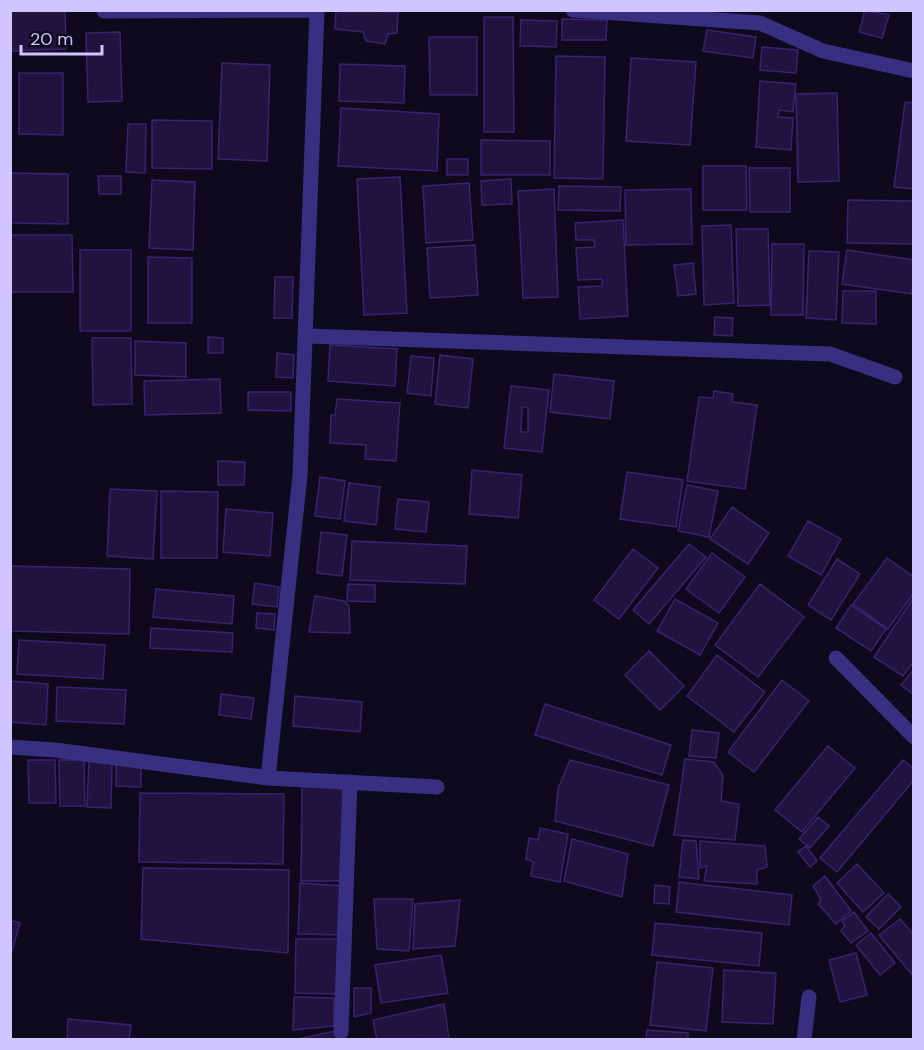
<svg xmlns="http://www.w3.org/2000/svg" width="924" height="1050" viewBox="0 0 924 1050" font-family="'DM Sans',sans-serif">
<style>
.building{fill:#201340;stroke:#38236e;stroke-width:1.5;fill-rule:evenodd}
.lines{fill:none;stroke-linecap:round;stroke-linejoin:round}
.minor{stroke:#382f81;stroke-width:15}
</style>
<rect width="100%" height="100%" fill="#0e091d"/>
<path class="building" d="M10,10h55l1,39 -56,2z
M336,10l62,2 -1,21 -9,1 -3,10 -19,-3 -3,-9 -28,-3z
M865,10l24,5 -7,23 -23,-6z
M484,17h29l1,115h-30z
M562,19l45,1 -1,20h-44z
M521,20l36,1 -1,26 -36,-1z
M707,30l49,7 -3,21 -50,-7z
M120,32l2,69 -34,1 -2,-69z
M429,37h48v58h-47z
M762,47l36,3 -2,23 -36,-3z
M556,56l49,1 -2,122 -49,-1z
M631,58l65,4 -6,83 -64,-4z
M222,63l48,2 -3,96 -49,-2z
M340,64l65,2 -1,37 -65,-2z
M19,73h44v62l-44,-1z
M760,81l36,3 -3,28 -14,-2 -1,7 15,1 -2,32 -35,-3z
M837,93l2,88 -41,1 -2,-88z
M905,102l9,1v86l-20,-2z
M341,108l98,6 -2,57 -99,-5z
M152,120l60,1v48l-60,-1z
M128,124h18l-1,49 -19,-1z
M481,140l69,1v34h-69z
M447,159h21v16h-21z
M703,166h43l1,44h-44z
M749,168h41v44h-40z
M10,173l58,1v50l-58,-1z
M98,176h23v18h-22z
M400,177l7,136 -43,2 -7,-136z
M511,179l1,25 -30,1 -1,-24z
M152,180l43,2 -2,68 -44,-2z
M469,183l4,57 -47,3 -3,-57z
M559,186l62,1 -1,24 -62,-1z
M554,189l4,108 -35,1 -5,-107z
M691,189l1,55 -66,1 -1,-55z
M848,200l66,1v43l-67,-1z
M623,220l5,96 -48,3 -2,-32 24,-1v-7l-24,1 -2,-32 19,-1 -1,-7h-18l-1,-17z
M731,225l3,78 -30,2 -2,-79z
M736,229h32l2,76 -32,1z
M10,235h62l1,57h-63z
M772,244h32l-1,71h-32z
M475,245l3,50 -48,3 -3,-50z
M80,250h51v81h-51z
M847,250l67,10 -2,34 -70,-10z
M809,251l30,1 -3,68 -30,-2z
M148,257l44,1v65h-44z
M693,263l3,31 -18,2 -4,-31z
M275,277h18l-1,41h-18z
M843,291h33v33l-34,-1z
M715,317l18,1 -1,18 -18,-1z
M208,337l15,1v15h-15z
M92,338h39l1,66 -39,1z
M135,341l51,2v34l-51,-2z
M330,345l67,4 -2,37 -67,-5z
M277,353l17,2 -1,23 -17,-1z
M440,355l33,4 -5,49 -33,-4z
M411,356l23,2 -3,38 -24,-3z
M554,374l60,7 -4,38 -60,-7z
M220,379l1,34 -76,2 -1,-34z
M511,386l38,4 -7,62 -38,-4zM522,407h6v25h-7z
M714,391l19,3 -1,8 25,3 -12,84 -58,-8 12,-84 14,1z
M248,392h43v19l-43,-1z
M337,399l63,4 -4,58 -31,-2 1,-14 -36,-2 1,-28h4z
M218,461l27,1 -1,23h-26z
M472,470l50,5 -4,43 -49,-4z
M627,472l56,8 -7,47 -56,-8z
M320,477l25,4 -5,38 -25,-3z
M349,483l31,4 -4,38 -32,-4z
M687,485l31,6 -9,46 -31,-6z
M110,489l47,2 -4,68 -46,-3z
M161,491l57,1 -1,66h-56z
M398,499l31,3 -3,30 -31,-3z
M732,507l37,26 -21,31 -38,-25z
M226,509l47,4 -3,43 -47,-4z
M808,521l33,18 -20,36 -33,-19z
M321,532l26,3 -5,41 -25,-3z
M352,541l115,5 -2,38 -115,-4z
M689,544l17,13 -57,67 -16,-14z
M633,549l25,19 -39,51 -25,-19z
M712,553l33,24 -26,36 -33,-24z
M887,558l27,19v16l-26,36 -35,-25z
M837,559l23,15 -29,46 -23,-15z
M10,566l120,3 -1,65 -119,-3z
M255,583l24,4 -2,20 -25,-3z
M348,584l27,1v17l-28,-1z
M760,584l44,33 -46,60 -43,-32z
M156,589l78,7 -2,28 -79,-7z
M315,596l29,5 5,5 1,27 -41,-1z
M914,597v64l-11,15 -29,-19z
M675,599l43,24 -18,32 -43,-24z
M851,605l35,24 -15,22 -35,-23z
M257,613l18,1 -1,16 -18,-2z
M151,628l82,5 -1,19 -82,-4z
M19,640l86,5 -2,34 -86,-5z
M649,651l35,35 -24,24 -35,-35z
M717,655l48,37 -31,40 -47,-36z
M914,669v26l-13,-10z
M782,680l27,21 -55,71 -26,-20z
M10,681l38,3 -2,41 -36,-3z
M57,687l69,3 -2,34 -68,-3z
M221,694l33,4 -3,21 -32,-4z
M295,696l67,6 -2,30 -67,-6z
M545,704l126,41 -9,30 -127,-40z
M692,730l27,3 -3,25 -27,-2z
M828,746l27,22 -53,64 -27,-22z
M685,759l29,3 9,14 -2,25 18,3 -4,36 -61,-5z
M28,760h27l1,43h-27z
M59,760h25l1,46h-25z
M570,760l99,25 -16,61 -98,-25 3,-32z
M903,760l11,9v11l-77,92 -17,-14z
M89,761l23,1 -1,46 -24,-1z
M116,761l25,1v25l-25,-1z
M302,784h43v97h-44z
M140,793l144,1 -1,70 -144,-2z
M818,817l11,9 -19,22 -11,-9z
M540,828l28,6 -8,48 -29,-6 2,-14 -7,-3 3,-21 9,2z
M572,839l56,15 -6,43 -58,-16z
M683,840l13,1 3,38 -20,-2z
M700,841l65,5 2,21 -10,3v14l-53,-3 3,-15 -7,2z
M806,846l11,15 -7,6 -12,-15z
M857,864l27,29 -21,19 -26,-29z
M143,868l146,2 -1,83 -147,-14z
M825,876l26,35 -15,13 -18,-20 3,-4 -8,-14z
M679,882l113,13 -3,30 -113,-13z
M300,883l44,3 -3,49 -43,-1z
M655,885l15,2 -1,17 -15,-1z
M888,894l13,13 -22,22 -13,-12z
M374,899h39l-4,52 -32,-2z
M460,900l-5,46 -42,3 2,-45z
M854,912l14,19 -17,12 -10,-12 4,-5 -3,-5z
M900,919l14,16v42l-35,-42z
M10,920l10,3 -10,34z
M655,923l107,10 -3,33 -107,-11z
M871,933l24,30 -15,12 -24,-30z
M296,939h45v55l-46,-1z
M856,953l11,42 -27,7 -11,-42z
M441,955l7,38 -67,10 -6,-38z
M657,962l56,6 -7,63 -56,-6z
M724,970l52,3 -3,51 -51,-2z
M354,988h17v25l-17,4z
M294,997l40,1v28l-41,4z
M444,1004l5,34 -72,2 -4,-20z
M68,1019l63,6 -2,15h-62z
M647,1030l41,3v7h-42z
M336,1031l2,9h-45z"/>
<g class="lines">
<path class="minor" d="M573,10l187,13 63,28 91,20
M104,11l208,-1
M307,336l523,18 65,23
M836,658l78,79
M10,747l45,3 213,28 169,9
M268,778l32,-303 17,-465
M341,1032l9,-250
M804,1040l5,-43"/>
</g>
<rect width="924" height="1050" fill="none" stroke="#d0c5ff" stroke-width="24"/>
<path d="M21 45v9h81v-9" fill="none" stroke="#d0c5ff" stroke-width="3"/>
<text x="30" y="45" font-size="18" fill="#d0c5ff" stroke="#0e091d" stroke-width="4.5" paint-order="stroke">20 m</text>
</svg>
